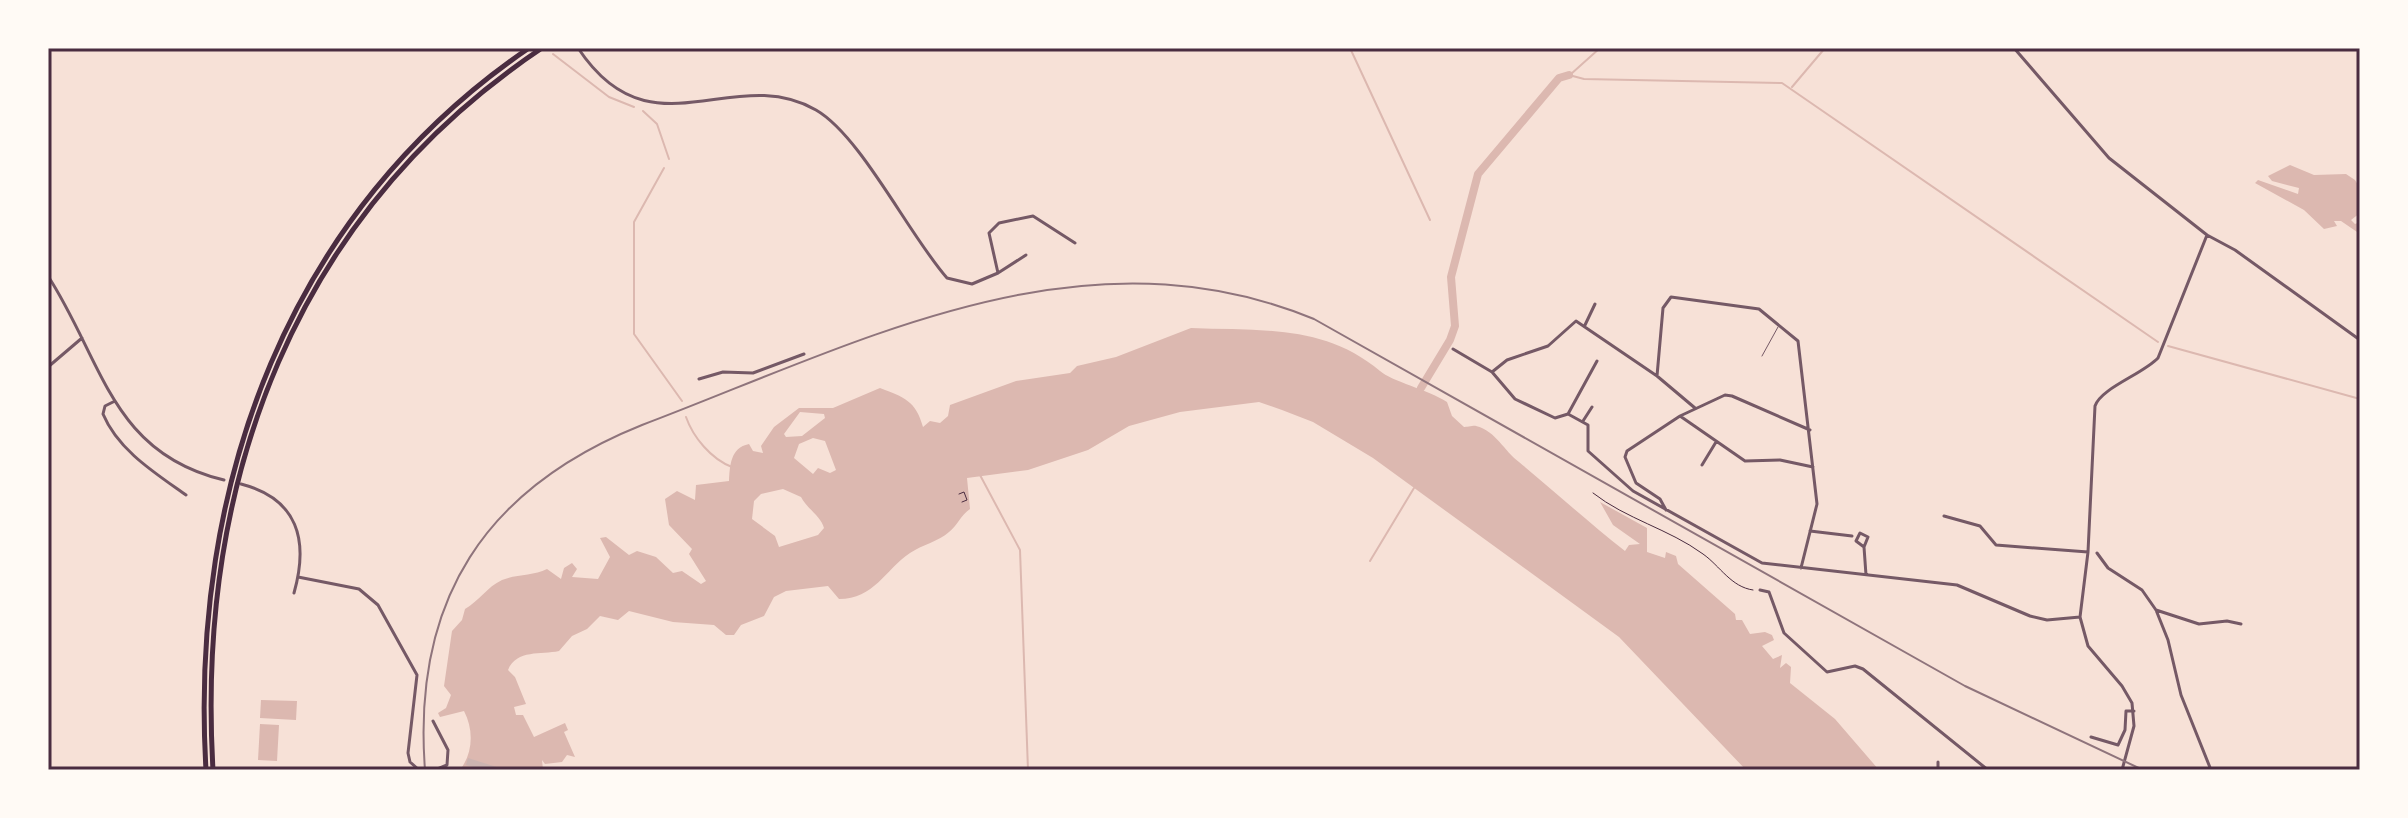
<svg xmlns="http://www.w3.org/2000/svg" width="2408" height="818" viewBox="0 0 2408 818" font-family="'Golos Text',sans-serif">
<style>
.water{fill:#dcb8b0;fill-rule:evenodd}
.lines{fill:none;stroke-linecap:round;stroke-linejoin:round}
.stream{stroke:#dcb8b0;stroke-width:2}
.river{stroke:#dcb8b0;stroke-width:8}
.building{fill:#ccb4b1}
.path{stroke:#4a2c40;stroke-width:1}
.service{stroke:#755966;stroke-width:1}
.minor{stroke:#755966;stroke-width:3}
.motorway{stroke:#4a2c40;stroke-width:5}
.rail{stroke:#8f747c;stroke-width:2}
.neatline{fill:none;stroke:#4a2c40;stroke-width:3}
</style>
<rect width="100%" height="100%" fill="#f7e1d7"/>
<path class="water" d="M2290,165l24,10 32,-1 9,6 5,8v25l-9,7 4,4 5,-2v12l-19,-13h-7l3,5 -13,3 -20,-19 -49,-27 3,-3 40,14 1,-6 -27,-7 -4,-5z
M1191,328c70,3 133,-4 189,43 11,10 49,19 67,31l5,14 12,11c2,0 11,-2 12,-1 20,5 28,25 43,36 35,29 69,60 106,89l4,-6 11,-1 -27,-19 -13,-23 47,26v24l18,6 1,-6 10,4 2,8 57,50 1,6h6l8,14 15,-2 7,3 2,5 -12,6 11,13 9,-4 -2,13 6,-5 5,4 -1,16 45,36 44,51h-133l-127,-133 -246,-179 -60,-36 -31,-12 -23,-8 -79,10 -51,14 -41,24 -60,20 -61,8 3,31c-9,6 -13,17 -21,23 -10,9 -27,13 -39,21 -25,17 -36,46 -71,46l-11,-13 -42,5 -12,6 -10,19 -23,9 -7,10h-8l-12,-10 -41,-3 -44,-11 -11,9 -18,-4 -13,13 -15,7 -13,15c-18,4 -42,-2 -51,19l7,7 11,27 -12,3 2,8h7l11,22 31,-14 3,7 -4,2 11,25 -8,-2 -5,7 -17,2 -3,-4 1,10h-83c13,-17 14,-40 4,-59l-24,6 -2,-4 8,-5 5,-13 -7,-9 8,-55 10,-11 3,-11c14,-8 22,-22 37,-29 14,-6 31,-4 45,-11l14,10 3,-11 8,-5 5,6 -5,8 26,2 12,-22 -10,-19 6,-1 23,18 8,-4 19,6 17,16 9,-2 19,13 5,-3 -17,-27 3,-5 -23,-24 -4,-26 12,-8 18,9 1,-15 33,-4c1,-15 1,-33 20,-37l4,7 10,2 -2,-7 13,-19 25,-19h34l47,-20c24,9 36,13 43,39l7,-6 10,2 8,-7 2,-11 66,-24 54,-8 7,-7 39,-9zM800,412l24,2 1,4 -23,18 -16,1 -2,-3zM813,438l12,3 11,29 -6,3 -12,-5 -5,6 -19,-16 5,-14zM783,489l18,8c6,12 20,19 23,31l-6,7 -39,12 -4,-11 -23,-17 2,-18 7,-7z
M261,700l36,1 -1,19 -36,-2z
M260,724l19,1 -2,36 -19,-1z"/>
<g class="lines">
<path class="stream" d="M1350,48l80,172
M553,54l56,43 25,10
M1571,74l29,-26
M1569,75l15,4 198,4 376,259
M1792,87l33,-39
M643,111l14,13 12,35
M664,168l-30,54v112l48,67
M2168,346l192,53
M686,417c7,20 25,42 46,50
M980,475l40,75 8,220
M1370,561l44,-73"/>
<path class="river" d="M1421,388l29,-48 5,-14 -4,-49 27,-103 81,-96 10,-3"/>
</g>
<path class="building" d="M468,758l35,11v1h-21l-16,-5z"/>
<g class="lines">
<path class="path" d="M1593,493c33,26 76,36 110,61 17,12 28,33 50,36
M959,494l5,-2 3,8 -5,2"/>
<path class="service" d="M1762,356l16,-29"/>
<path class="minor" d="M578,48c73,110 154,14 238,62 45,26 93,125 131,168l25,6 26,-11
M2014,48l95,110 98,77
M2207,235l28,15 125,90
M1026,255l-28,18 -9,-40 10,-10 34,-7 42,27
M48,276c55,85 63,177 176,204
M1585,325l10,-21
M1453,349l39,23 23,27 40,19 13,-4
M48,367l34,-29
M1492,372l15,-12 41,-14 28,-25 81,55 38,32
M1657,376l6,-68 8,-11 88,12 39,32 19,163 -16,64
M699,379l24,-7 30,1 51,-19
M115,401l-10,5 -2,8c15,36 52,59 83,81
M1568,414l20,11v26l45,40 129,72 195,22 73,31 17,4 33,-3
M1568,414l29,-53
M1680,416l65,45 35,-1 33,7
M1583,421l9,-14
M1702,465l14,-23
M241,484c57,15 68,56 53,109
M1666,510l-6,-11 -24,-16 -11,-26 2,-6 53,-35 45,-21 7,1 78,34
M1944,516l36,10 16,19 92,7
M1810,531l42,5
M1864,547l-8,-6 4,-8 8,4 -4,10 2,28
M2097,553l11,15 34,22 14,20 12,30 13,55 30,75
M298,577l61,12 19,16 39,70 -9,78 2,9 9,8
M1760,590l9,2 15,41 43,39 28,-6 8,3 125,101
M2156,610l43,14 28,-3 14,3
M433,721l15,29 -1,15 -12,5
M2091,737l27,8 7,-15 1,-19h8
M1938,770v-8
M2122,770l12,-44 -2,-23 -10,-17 -34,-40 -8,-29 8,-65 7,-146c6,-18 48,-32 63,-48l49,-123"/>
<path class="motorway" d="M206,770c-17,-285 82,-558 323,-722
M213,770c-17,-290 82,-557 329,-722"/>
<path class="rail" d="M425,770c-13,-170 60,-282 217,-345 217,-82 439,-202 672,-106l651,367 178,84"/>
</g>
<rect width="2408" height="818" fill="none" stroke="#fffaf5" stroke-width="100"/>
<rect x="50" y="50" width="2308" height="718" class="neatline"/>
</svg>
